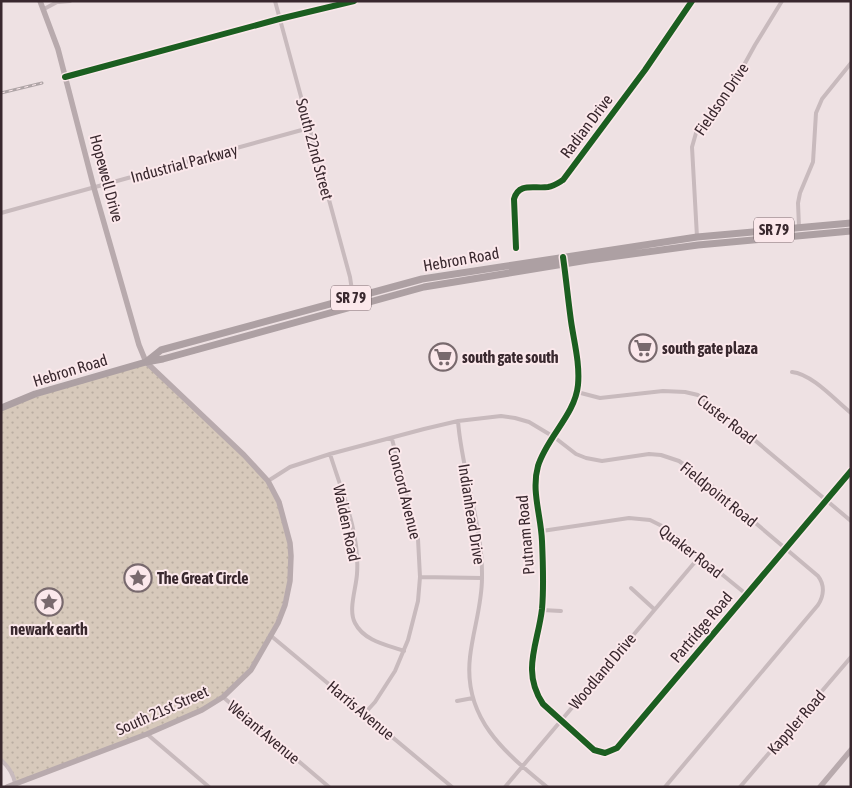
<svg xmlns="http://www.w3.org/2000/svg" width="852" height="788" viewBox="0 0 852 788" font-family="'Asap Condensed',sans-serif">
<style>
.park{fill:url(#park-dots)}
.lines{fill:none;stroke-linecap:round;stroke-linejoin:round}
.street{stroke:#c8babd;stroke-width:4}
.secondary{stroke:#b8aaad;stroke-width:5.5}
.highway{stroke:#ada0a3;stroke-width:7}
.rail-casing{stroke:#afa5a7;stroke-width:3}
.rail{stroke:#fbe8eb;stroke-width:1;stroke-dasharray:4;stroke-linecap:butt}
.cycleway-casing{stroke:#fbe8eb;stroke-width:9}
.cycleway{stroke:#1b5e20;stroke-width:6}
.labels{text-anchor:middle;stroke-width:4;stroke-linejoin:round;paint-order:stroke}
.shield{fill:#fbe8eb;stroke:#736267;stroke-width:1}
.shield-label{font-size:15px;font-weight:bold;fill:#39282e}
.street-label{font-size:16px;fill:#39282e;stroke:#fbe8eb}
.poi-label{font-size:16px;font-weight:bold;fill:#39282e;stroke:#fbe8eb;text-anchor:start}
</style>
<defs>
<pattern id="park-dots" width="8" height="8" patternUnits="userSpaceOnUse" patternTransform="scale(1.25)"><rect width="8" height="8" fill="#d7c9bb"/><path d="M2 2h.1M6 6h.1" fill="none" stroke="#b9ada1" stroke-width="1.8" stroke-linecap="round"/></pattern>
</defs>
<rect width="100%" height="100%" fill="#eee1e3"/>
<path class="park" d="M146,362l122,119 20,50 3,38 -13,54 -37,58 -41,30 -185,72 -2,-8 -12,-15v-352z"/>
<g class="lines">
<path class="street" d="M275,1l75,276 3,20
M59,2l11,-1
M44,9l15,-8
M1,213l308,-85
M799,227l-1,-24 2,-10 13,-31 3,-49 6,-14 29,-36
M697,237l-5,-90 4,-14 37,-48 22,-40 27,-44
M516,248l-2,-49c5,-17 20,-10 34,-12 6,-1 10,-4 15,-7l82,-110 47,-69
M564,264c2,22 5,45 9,68 2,17 7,34 5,52 -3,31 -31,53 -40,82 -7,25 3,49 4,75 1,22 2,45 0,68 -4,35 -21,62 1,95l51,46 11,3 12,-5 234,-277
M792,372c20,2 43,28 59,41
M577,392l23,6 63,-7 22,1 13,3 22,16 131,110
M458,421c4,53 25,104 24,157 0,27 -9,52 -12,79 -7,61 34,95 77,130
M330,454c12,38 30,80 27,120 -1,15 -9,36 -2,49 9,18 32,22 49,28
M268,481l22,-14 40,-13 94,-25 34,-8 43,-5 14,2 14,4 25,15 22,17 10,4 16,3 47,-7 12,1 18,6 21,15 118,100c7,9 6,20 0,29l-153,182
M542,531l87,-13 21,2 14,7 82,67
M420,577l62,1
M631,588l23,21
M542,610l19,1
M270,635l182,152
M223,697l106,90
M457,701l16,-3
M365,713l10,-11 20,-31 13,-31 10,-39 2,-24 -2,-38 -26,-100
M147,734l62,53
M1,760c8,7 12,13 14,23
M505,787l195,-231
M740,787l111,-130"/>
<path class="secondary" d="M7,787l140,-53 55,-24 21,-13 28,-27 27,-47 7,-18 5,-24 1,-25 -1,-13 -11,-41 -11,-21 -24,-26 -98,-93 -7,-17 -45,-157 -36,-139 -18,-48
M820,787l31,-37"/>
<path class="highway" d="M146,362l15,-12 261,-71 275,-42 154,-14
M1,408l34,-14 111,-32 17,-3 261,-72 164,-27 110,-15 153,-14"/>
<g class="rail-casing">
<path id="rail" d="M1,93l41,-10"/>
</g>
<use href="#rail" class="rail"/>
<g class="cycleway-casing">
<path id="cycleway" d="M65,77l214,-58 75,-18
M516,248l-2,-49c5,-17 20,-10 34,-12 6,-1 10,-4 15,-7l82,-110 47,-69
M563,257c3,21 5,42 8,64 3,21 9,42 7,64 -3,30 -31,52 -40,81 -7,25 3,49 4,75 1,22 2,46 0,68 -4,35 -21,62 1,95l51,46 11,3 12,-5 234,-277"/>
</g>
<use href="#cycleway" class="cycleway"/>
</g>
<defs>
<g id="supermarket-ring" transform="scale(1.4375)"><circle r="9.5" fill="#fbe8eb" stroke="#78696d" stroke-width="1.5"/><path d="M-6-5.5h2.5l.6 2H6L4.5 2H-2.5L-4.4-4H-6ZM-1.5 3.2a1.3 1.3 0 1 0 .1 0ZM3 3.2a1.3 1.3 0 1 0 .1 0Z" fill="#78696d"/></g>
<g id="sight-ring" transform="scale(1.4375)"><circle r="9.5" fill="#fbe8eb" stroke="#78696d" stroke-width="1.5"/><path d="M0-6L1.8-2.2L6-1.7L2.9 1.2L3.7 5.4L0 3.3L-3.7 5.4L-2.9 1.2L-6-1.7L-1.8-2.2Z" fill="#78696d"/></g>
</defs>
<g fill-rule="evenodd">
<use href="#supermarket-ring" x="643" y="348"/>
<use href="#supermarket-ring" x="443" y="357"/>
<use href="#sight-ring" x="138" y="578"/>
<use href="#sight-ring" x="49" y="602"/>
</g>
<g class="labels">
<g class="shield">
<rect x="754" y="217.5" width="40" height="25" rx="4"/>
<rect x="331" y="285.5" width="40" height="25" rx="4"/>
</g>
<g class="shield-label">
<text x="774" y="235">SR 79</text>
<text x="351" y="303">SR 79</text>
</g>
<g class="street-label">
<text transform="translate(721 99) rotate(-56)" y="6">Fieldson Drive</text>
<text transform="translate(586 126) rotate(-53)" y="6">Radian Drive</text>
<text transform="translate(315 149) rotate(75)" y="6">South 22nd Street</text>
<text transform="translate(184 163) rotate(-15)" y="6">Industrial Parkway</text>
<text transform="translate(107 178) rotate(75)" y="6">Hopewell Drive</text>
<text transform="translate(461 259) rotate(-10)" y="6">Hebron Road</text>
<text transform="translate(70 370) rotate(-17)" y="6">Hebron Road</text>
<text transform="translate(727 419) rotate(38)" y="6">Custer Road</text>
<text transform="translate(405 493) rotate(76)" y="6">Concord Avenue</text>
<text transform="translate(719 494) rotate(39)" y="6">Fieldpoint Road</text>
<text transform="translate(472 514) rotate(81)" y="6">Indianhead Drive</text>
<text transform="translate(347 523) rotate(78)" y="6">Walden Road</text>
<text transform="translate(525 535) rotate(-95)" y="6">Putnam Road</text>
<text transform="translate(691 551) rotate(38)" y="6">Quaker Road</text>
<text transform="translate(701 627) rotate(-50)" y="6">Partridge Road</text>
<text transform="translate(602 671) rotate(-50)" y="6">Woodland Drive</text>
<text transform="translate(162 710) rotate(-24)" y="6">South 21st Street</text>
<text transform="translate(361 710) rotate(40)" y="6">Harris Avenue</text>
<text transform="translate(796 722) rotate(-49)" y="6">Kappler Road</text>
<text transform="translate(264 732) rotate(40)" y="6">Weiant Avenue</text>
</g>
<g class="poi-label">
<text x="662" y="354">south gate plaza</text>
<text x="462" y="363">south gate south</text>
<text x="157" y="584">The Great Circle</text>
<text x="49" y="635" text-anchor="middle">newark earth</text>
</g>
</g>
<rect width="852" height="788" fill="none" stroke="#39282e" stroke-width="5"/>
</svg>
